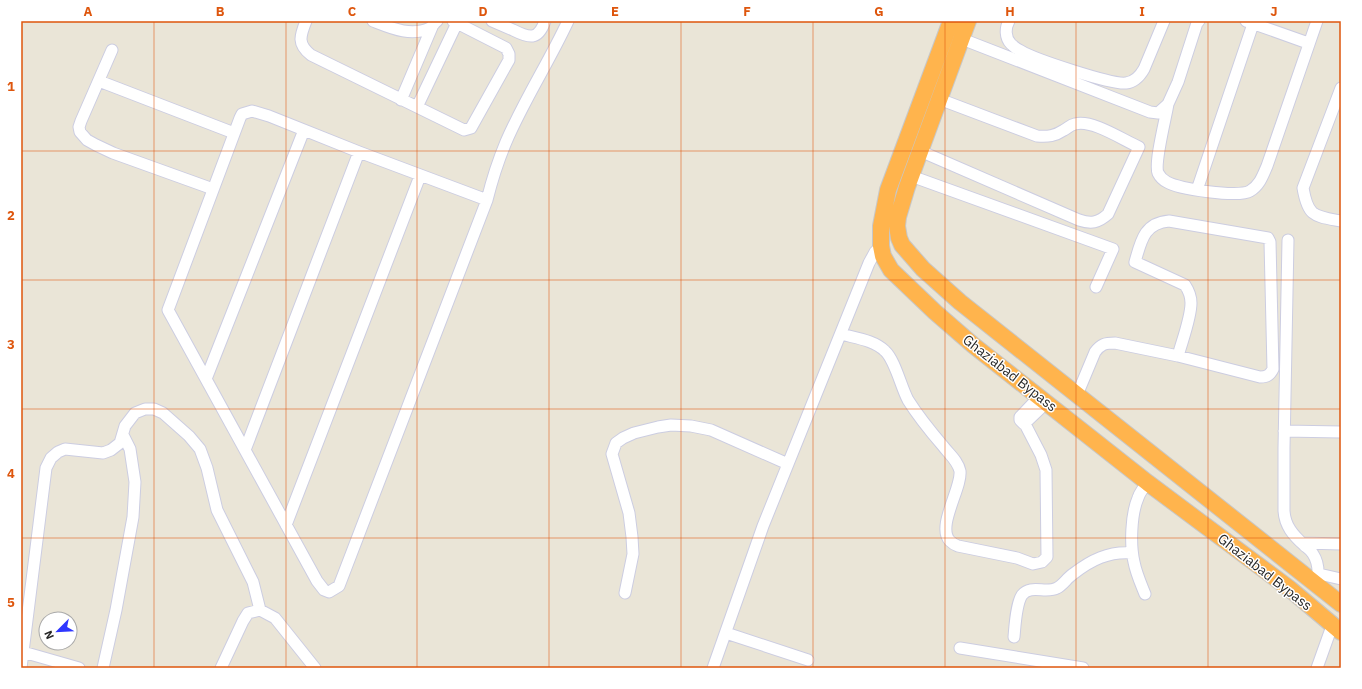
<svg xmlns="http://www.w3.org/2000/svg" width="1362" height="689" viewBox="0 0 1362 689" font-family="'IBM Plex Sans',sans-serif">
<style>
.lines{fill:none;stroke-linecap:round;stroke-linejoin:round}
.minor-casing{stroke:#cccde1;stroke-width:13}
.highway-casing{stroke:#c7c7c7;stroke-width:18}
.minor{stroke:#fff;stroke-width:11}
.highway{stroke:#ffb44d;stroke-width:16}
.grid{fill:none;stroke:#de560d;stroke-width:1;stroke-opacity:0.55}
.labels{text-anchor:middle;stroke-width:3;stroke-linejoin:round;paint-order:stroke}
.street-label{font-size:14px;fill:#272727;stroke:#fff}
.neatline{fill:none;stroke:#de560d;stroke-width:1.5}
.grid-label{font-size:13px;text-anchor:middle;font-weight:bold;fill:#de560d}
</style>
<rect width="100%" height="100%" fill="#eae5d7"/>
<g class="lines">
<g class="minor-casing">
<path id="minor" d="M306,21c-6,15 -9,23 5,34l153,75 7,-2 38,-68v-6l-3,-6 -53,-27
M373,21c18,7 38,16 57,7 3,-2 4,-5 7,-7
M492,21c7,3 14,6 21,9 16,8 25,11 32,-9
M1009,21c-4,7 -4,17 2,23 2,2 6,5 10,7 13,8 91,34 105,32 9,-1 14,-7 18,-14l20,-48
M1246,21l62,22
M962,39l188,73 8,1 10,-9 10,-22 19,-59 2,-2
M112,50l-31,71 -2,6 1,5 7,8 9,5 17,8 100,36
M99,81l135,52
M1341,88l-38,100c5,29 11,28 38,33
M401,100l31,-73
M1168,104c-2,13 -14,59 -10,69 2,4 5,7 9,9 11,7 72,16 83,9 10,-6 13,-16 17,-25l50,-145
M417,107l40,-84
M920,151l159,69c12,4 19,3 29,-6l31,-67c-16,-7 -47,-28 -64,-23 -5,1 -7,4 -11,6 -9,6 -16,7 -27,6l-98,-37
M911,176l202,73 -17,38
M1197,190l56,-166
M487,200l-128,-48 -90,-36 -17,-5 -10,3 -2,4 -72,192 149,271 7,9 5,2 10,-6 148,-386c5,-20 11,-39 19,-58 18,-42 43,-80 62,-121
M1288,240l-4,208v63c1,15 9,24 20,34 3,3 7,5 9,9 6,9 6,20 4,31
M841,334c14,4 33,6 44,17 10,9 16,36 23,49 10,16 23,32 35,46 6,8 15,15 17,25 2,17 -24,56 -10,70 2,2 5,4 8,5l59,12 16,6 9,-2 5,-5 -1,-87 -5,-15 -16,-31
M206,379l98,-249
M1077,395l18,-43c6,-8 10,-9 20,-9l63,13 82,21c7,0 10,-2 13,-8l-3,-127 -2,-4 -99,-17c-25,2 -28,20 -34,41l50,23c4,6 6,11 6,18 0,15 -9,38 -13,53
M1039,397l-19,20v3l4,4 23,-22
M1284,431l57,1
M245,450l114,-298
M286,525l134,-349
M1303,543l38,1
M1319,574l22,5
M625,593l8,-39 -1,-17 -3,-24 -17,-59 4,-11 7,-5 11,-5 24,-6 13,-2 20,1 20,4 77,34
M1145,594c-4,-10 -9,-21 -11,-32 -4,-17 -3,-48 4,-64 2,-6 6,-11 10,-15
M726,633l82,27
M1014,637c1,-11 2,-33 8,-42 9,-11 24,-1 35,-7 6,-3 10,-10 16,-14 18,-14 36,-23 59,-21
M960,648l123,20
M23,652l56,16
M21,668l25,-200 5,-10 7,-6 7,-3 38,4 8,-3 9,-7 5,-17 10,-13 10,-4h9l9,4 26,23 11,13 7,19 10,42 36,72 7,28
M103,668l13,-58 17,-93 2,-35 -5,-33 -7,-14
M221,668l22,-47 5,-8 12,-3 15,8 40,50
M713,668l50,-142 106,-263 6,-11 6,-6
M1317,668l15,-42"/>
</g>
<g class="highway-casing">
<path id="highway" d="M951,21l-63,169 -7,36v20l2,10 8,14 44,42 38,33 175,138 142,106 51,43
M968,21l-61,166 -9,30 -1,9 2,12 3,7 21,24 37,33 381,302"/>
</g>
<use href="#minor" class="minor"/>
<use href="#highway" class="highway"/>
</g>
<path class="grid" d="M154,21v647M286,21v647M417,21v647M549,21v647M681,21v647M813,21v647M945,21v647M1076,21v647M1208,21v647M21,151h1320M21,280h1320M21,409h1320M21,538h1320"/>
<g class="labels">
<g class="street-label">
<text transform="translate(1010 373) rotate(38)" y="5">Ghaziabad Bypass</text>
<text transform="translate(1265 572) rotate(38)" y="5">Ghaziabad Bypass</text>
</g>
</g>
<rect width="1362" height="689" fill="none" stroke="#ffffff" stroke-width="44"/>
<g transform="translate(58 631) rotate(246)"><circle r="19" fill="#ffffff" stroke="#a9a9a9"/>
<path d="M0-3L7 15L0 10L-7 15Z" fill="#2f37ff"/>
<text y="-6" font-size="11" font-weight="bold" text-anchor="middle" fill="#272727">N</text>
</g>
<rect x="22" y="22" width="1318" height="645" class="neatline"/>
<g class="grid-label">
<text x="88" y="16">A</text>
<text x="220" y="16">B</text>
<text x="352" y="16">C</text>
<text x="483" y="16">D</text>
<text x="615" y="16">E</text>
<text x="747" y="16">F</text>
<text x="879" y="16">G</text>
<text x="1010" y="16">H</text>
<text x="1142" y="16">I</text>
<text x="1274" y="16">J</text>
<text x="11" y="91">1</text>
<text x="11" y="220">2</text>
<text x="11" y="349">3</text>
<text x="11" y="478">4</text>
<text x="11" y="607">5</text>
</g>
</svg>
